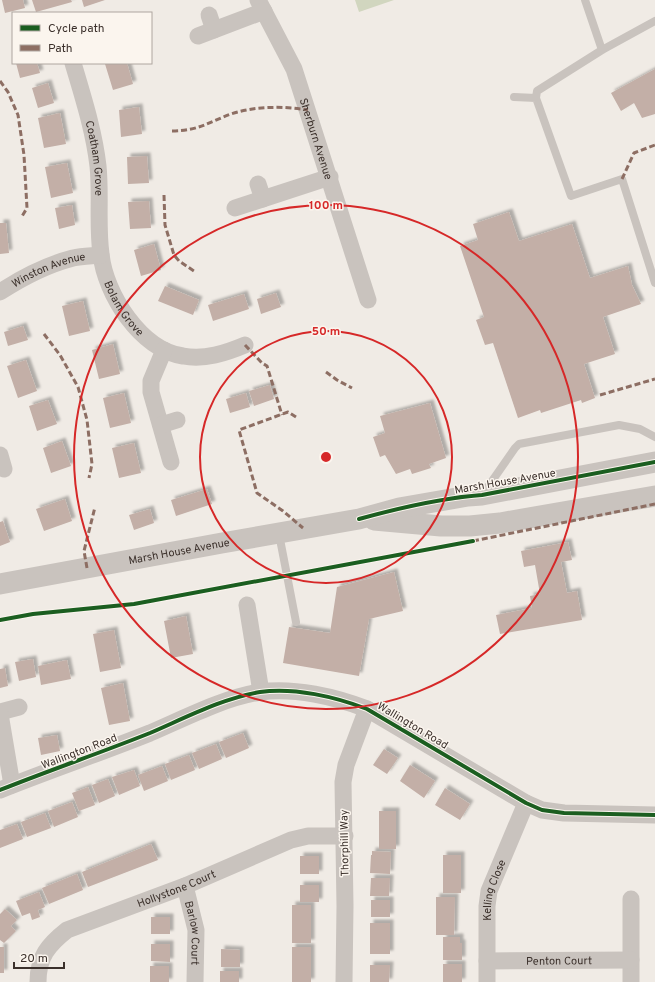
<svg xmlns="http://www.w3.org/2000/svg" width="655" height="982" viewBox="0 0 655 982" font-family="Overpass,sans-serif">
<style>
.green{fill:#d1d6bf}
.building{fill:#c3afa7;filter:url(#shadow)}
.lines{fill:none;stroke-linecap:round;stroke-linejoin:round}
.service{stroke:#c9c3be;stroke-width:8}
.minor{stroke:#c9c3be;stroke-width:17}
.tertiary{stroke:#c9c3be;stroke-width:21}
.quiet{stroke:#8d6e63;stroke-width:3;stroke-dasharray:6 3;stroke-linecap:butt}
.cycleway-casing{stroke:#fbf5ee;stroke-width:6}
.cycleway{stroke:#1b5e20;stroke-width:4}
.ring{fill:none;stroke:#d62828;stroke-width:2}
.labels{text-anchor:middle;stroke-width:3;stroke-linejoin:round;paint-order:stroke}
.street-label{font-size:11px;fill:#3b302b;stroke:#fbf5ee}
.centre{fill:#d62828;stroke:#fbf5ee;stroke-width:2}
.ring-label{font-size:12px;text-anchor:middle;font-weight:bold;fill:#d62828;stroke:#fbf5ee;stroke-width:3;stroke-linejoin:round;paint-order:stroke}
</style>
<defs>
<filter id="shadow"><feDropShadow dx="3.5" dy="-3.5" stdDeviation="1" flood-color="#0004"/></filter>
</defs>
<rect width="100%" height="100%" fill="#f0ebe5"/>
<path class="green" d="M355,0h39l-35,12z"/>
<path class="building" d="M2,0h21l2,8 -20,5z
M32,0h39l1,2 -36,10z
M82,0h23l-21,7z
M16,63h21l3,10 -20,5z
M109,63h18l6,21 -20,6 -8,-26z
M655,69v45l-13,4 -8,-15 -13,8 -10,-18z
M48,83l6,20 -16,5 -6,-20z
M139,107l3,27 -21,3 -2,-27z
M60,113l6,31 -22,4 -6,-30z
M147,156l2,27 -21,1 -1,-27z
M67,163l6,30 -22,5 -6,-31z
M149,201l2,27 -21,1 -2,-27z
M72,205l3,20 -16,4 -4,-21z
M509,212l10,29 53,-17 18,54 38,-12 4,19 9,19 -38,13 12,37 -31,10 11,34 -13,5 -1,-3 -40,13 -1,-3 -22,8 -25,-75 -8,2 -9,-25 8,-3 -24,-71 18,-6 -5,-16z
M0,223h6l3,30 -9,1z
M154,244l7,26 -20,6 -7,-26z
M165,286l34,14 -6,15 -35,-14z
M276,293l5,14 -20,7 -4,-15z
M244,294l5,15 -36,12 -5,-16z
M83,301l7,30 -21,5 -7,-30z
M23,326l5,14 -20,6 -4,-14z
M113,344l7,30 -21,5 -7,-29z
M26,360l11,31 -19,7 -11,-32z
M270,385l4,14 -20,7 -5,-15z
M124,393l7,30 -21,5 -7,-30z
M246,393l4,14 -20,6 -4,-14z
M48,400l9,24 -20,7 -8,-25z
M430,403l16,55 -17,6 2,4 -19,6 -2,-5 -14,5 -11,-19 -5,2 -7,-20 12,-4 -5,-17z
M62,441l9,25 -20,7 -8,-25z
M134,443l7,30 -22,5 -7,-30z
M207,489l5,15 -36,12 -5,-16z
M65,499l7,22 -28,10 -8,-22z
M150,509l4,14 -20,7 -5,-15z
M3,521l7,21 -10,4v-24z
M568,542l4,18 -11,2 6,31 10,-2 5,29 -82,14 -4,-19 36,-7 -2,-12 10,-2 -5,-29 -11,2 -3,-16z
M394,572l9,39 -34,8 -10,57 -76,-13 6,-36 41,6 7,-46z
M186,616l7,38 -22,4 -7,-37z
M114,630l7,38 -21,4 -7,-38z
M33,659l3,18 -17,4 -4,-19z
M67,660l4,19 -30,6 -3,-19z
M5,668l3,18 -8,2v-19z
M123,683l7,38 -21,4 -8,-37z
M243,733l6,15 -23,10 -7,-16z
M57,735l3,16 -19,4 -3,-17z
M216,744l6,15 -23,10 -7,-16z
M384,749l14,9 -11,16 -14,-9z
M189,755l6,15 -24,10 -6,-16z
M410,765l25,16 -11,17 -24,-17z
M162,766l6,15 -24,10 -6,-16z
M134,770l6,16 -21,9 -7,-18z
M108,779l7,17 -16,7 -7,-18z
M88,787l7,18 -16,6 -7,-18z
M445,788l25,16 -10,16 -25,-15z
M72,802l6,15 -24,10 -6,-16z
M379,811h17v38h-17z
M45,813l6,15 -24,9 -6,-15z
M17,824l6,15 -23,9v-18z
M151,844l7,16 -70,27 -6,-15z
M372,851l19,1 -1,22 -20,-1 1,-18h1z
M443,855h18v38h-18z
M300,856h19v18h-19z
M77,874l6,16 -34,14 -7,-16z
M371,878h19l-1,18h-19z
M300,885h19v17h-19z
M39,892l6,15 -7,3 2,7 -8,3 -2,-7 -8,3 -6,-15z
M436,897h19l-1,38h-18z
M371,900h19v17h-19z
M292,905h19v38h-19z
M5,909l12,11 -6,6 5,5 -12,12 -4,-3v-26z
M151,917h19v17h-19z
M370,923h20v31h-20z
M443,937h17v6h2v17h-19z
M151,944h19v18l-19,-1z
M0,947h4v26h-4z
M292,947h19v35h-19z
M221,949l19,1v17h-19z
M443,964h19v18h-19z
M370,965h20l-1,17h-19z
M150,966h19v16h-19z
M220,971h19v11h-19z"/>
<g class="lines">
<path class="service" d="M585,0l17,50
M514,97l22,1 35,98 51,-17 33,104
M536,98l1,-7 65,-41 53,-29
M485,491l30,-43 4,-4 100,-19 21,4 15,8
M279,534l17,88"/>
<g class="minor">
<path id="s1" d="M258,0l36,69 74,231"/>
<path d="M209,15l5,15"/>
<path d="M198,36l66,-25"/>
<path id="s2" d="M73,63c10,34 21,68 25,103 3,29 -1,59 3,88 4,40 40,96 82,102 22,4 43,-3 62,-11"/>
<path d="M258,184l5,15"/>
<path d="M235,208l95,-31"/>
<path id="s3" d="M0,292c23,-15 46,-27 73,-34 9,-2 18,-2 28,-3"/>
<path d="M164,350l-13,31v11l20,70"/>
<path d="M161,425l16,-5"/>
<path d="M0,455l4,14"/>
<path d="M247,605l14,87"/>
<path d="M0,712l19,-5"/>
<path d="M0,714l12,71"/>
<path d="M0,790c50,-20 100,-37 150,-57 35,-15 73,-35 110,-41 34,-5 76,5 107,17l159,94 16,7 22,3 91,2"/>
<path id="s4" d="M185,886l11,44 -1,52"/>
<path d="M631,899v83"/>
<path id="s5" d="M487,961l144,-1"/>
<path id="s6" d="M38,982c0,-25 10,-37 29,-52l118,-44 106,-46 17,-4h37"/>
<path d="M344,982l1,-76 -2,-124 3,-17 21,-56"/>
<path id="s7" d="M487,982v-76l2,-15 37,-88"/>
</g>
<g class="tertiary">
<path d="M374,520l67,6h29l30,-3 155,-27"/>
<path id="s8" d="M0,584l222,-41 137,-24 40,-11 69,-12 14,-1 173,-33"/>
</g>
<path class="quiet" d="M0,81l8,11 10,23 6,40 3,53 -6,10
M172,131c26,0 37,-9 59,-17 24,-8 52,-8 77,-4
M622,179l12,-26 21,-8
M164,195l1,30 9,30 5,6 15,10
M44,334l16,21 18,32 9,33 5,44 -3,14
M245,345l17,18 5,3 15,49
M326,372l11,8 15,8
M600,395l55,-16
M296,417l-8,-5 -49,18 18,63 26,18 20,17
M473,541l182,-37
M87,568l-3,-17 11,-44"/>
<g class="cycleway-casing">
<path id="cycleway" d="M359,519c40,-11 81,-21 123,-24l173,-33
M0,620l33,-6 101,-10 339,-63
M0,790c50,-20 100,-37 150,-57 35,-15 73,-35 110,-41 34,-5 76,5 107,17l159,94 16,7 22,3 91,2"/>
</g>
<use href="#cycleway" class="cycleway"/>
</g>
<g class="ring">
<circle cx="326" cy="457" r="126"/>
<circle cx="326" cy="457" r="252"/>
</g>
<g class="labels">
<g class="street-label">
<text dy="4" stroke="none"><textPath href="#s1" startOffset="151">Sherburn Avenue</textPath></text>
<text dy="4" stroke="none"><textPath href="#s2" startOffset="98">Coatham Grove</textPath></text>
<text dy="4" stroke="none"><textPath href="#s3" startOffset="54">Winston Avenue</textPath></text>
<text dy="4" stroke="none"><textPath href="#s2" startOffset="254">Bolam Grove</textPath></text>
<text transform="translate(505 481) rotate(-10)" y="4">Marsh House Avenue</text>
<text dy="4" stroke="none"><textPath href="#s8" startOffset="182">Marsh House Avenue</textPath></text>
<text transform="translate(413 725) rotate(31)" y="4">Wallington Road</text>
<text transform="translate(79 751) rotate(-21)" y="4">Wallington Road</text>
<text transform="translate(344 843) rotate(-91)" y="4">Thorphill Way</text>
<text dy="4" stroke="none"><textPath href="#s6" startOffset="179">Hollystone Court</textPath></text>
<text dy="4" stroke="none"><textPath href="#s7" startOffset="93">Kelling Close</textPath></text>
<text dy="4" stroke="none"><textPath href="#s4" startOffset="48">Barlow Court</textPath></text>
<text dy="4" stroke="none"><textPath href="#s5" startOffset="72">Penton Court</textPath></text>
</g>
</g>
<circle cx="326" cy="457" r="6" class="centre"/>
<g class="ring-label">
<text x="326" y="209">100 m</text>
<text x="326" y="335">50 m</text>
</g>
<rect x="12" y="12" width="140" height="52" fill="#fbf5ee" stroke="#aea6a0"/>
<rect x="20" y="25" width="20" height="6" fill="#1b5e20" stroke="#aea6a0"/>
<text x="48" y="32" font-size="12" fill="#3b302b">Cycle path</text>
<rect x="20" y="45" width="20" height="6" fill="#8d6e63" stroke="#aea6a0"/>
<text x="48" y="52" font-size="12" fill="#3b302b">Path</text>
<path d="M14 962v6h50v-6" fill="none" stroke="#3b302b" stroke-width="2"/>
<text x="20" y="962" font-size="12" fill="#3b302b" stroke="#fbf5ee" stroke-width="3" paint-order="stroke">20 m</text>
</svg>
